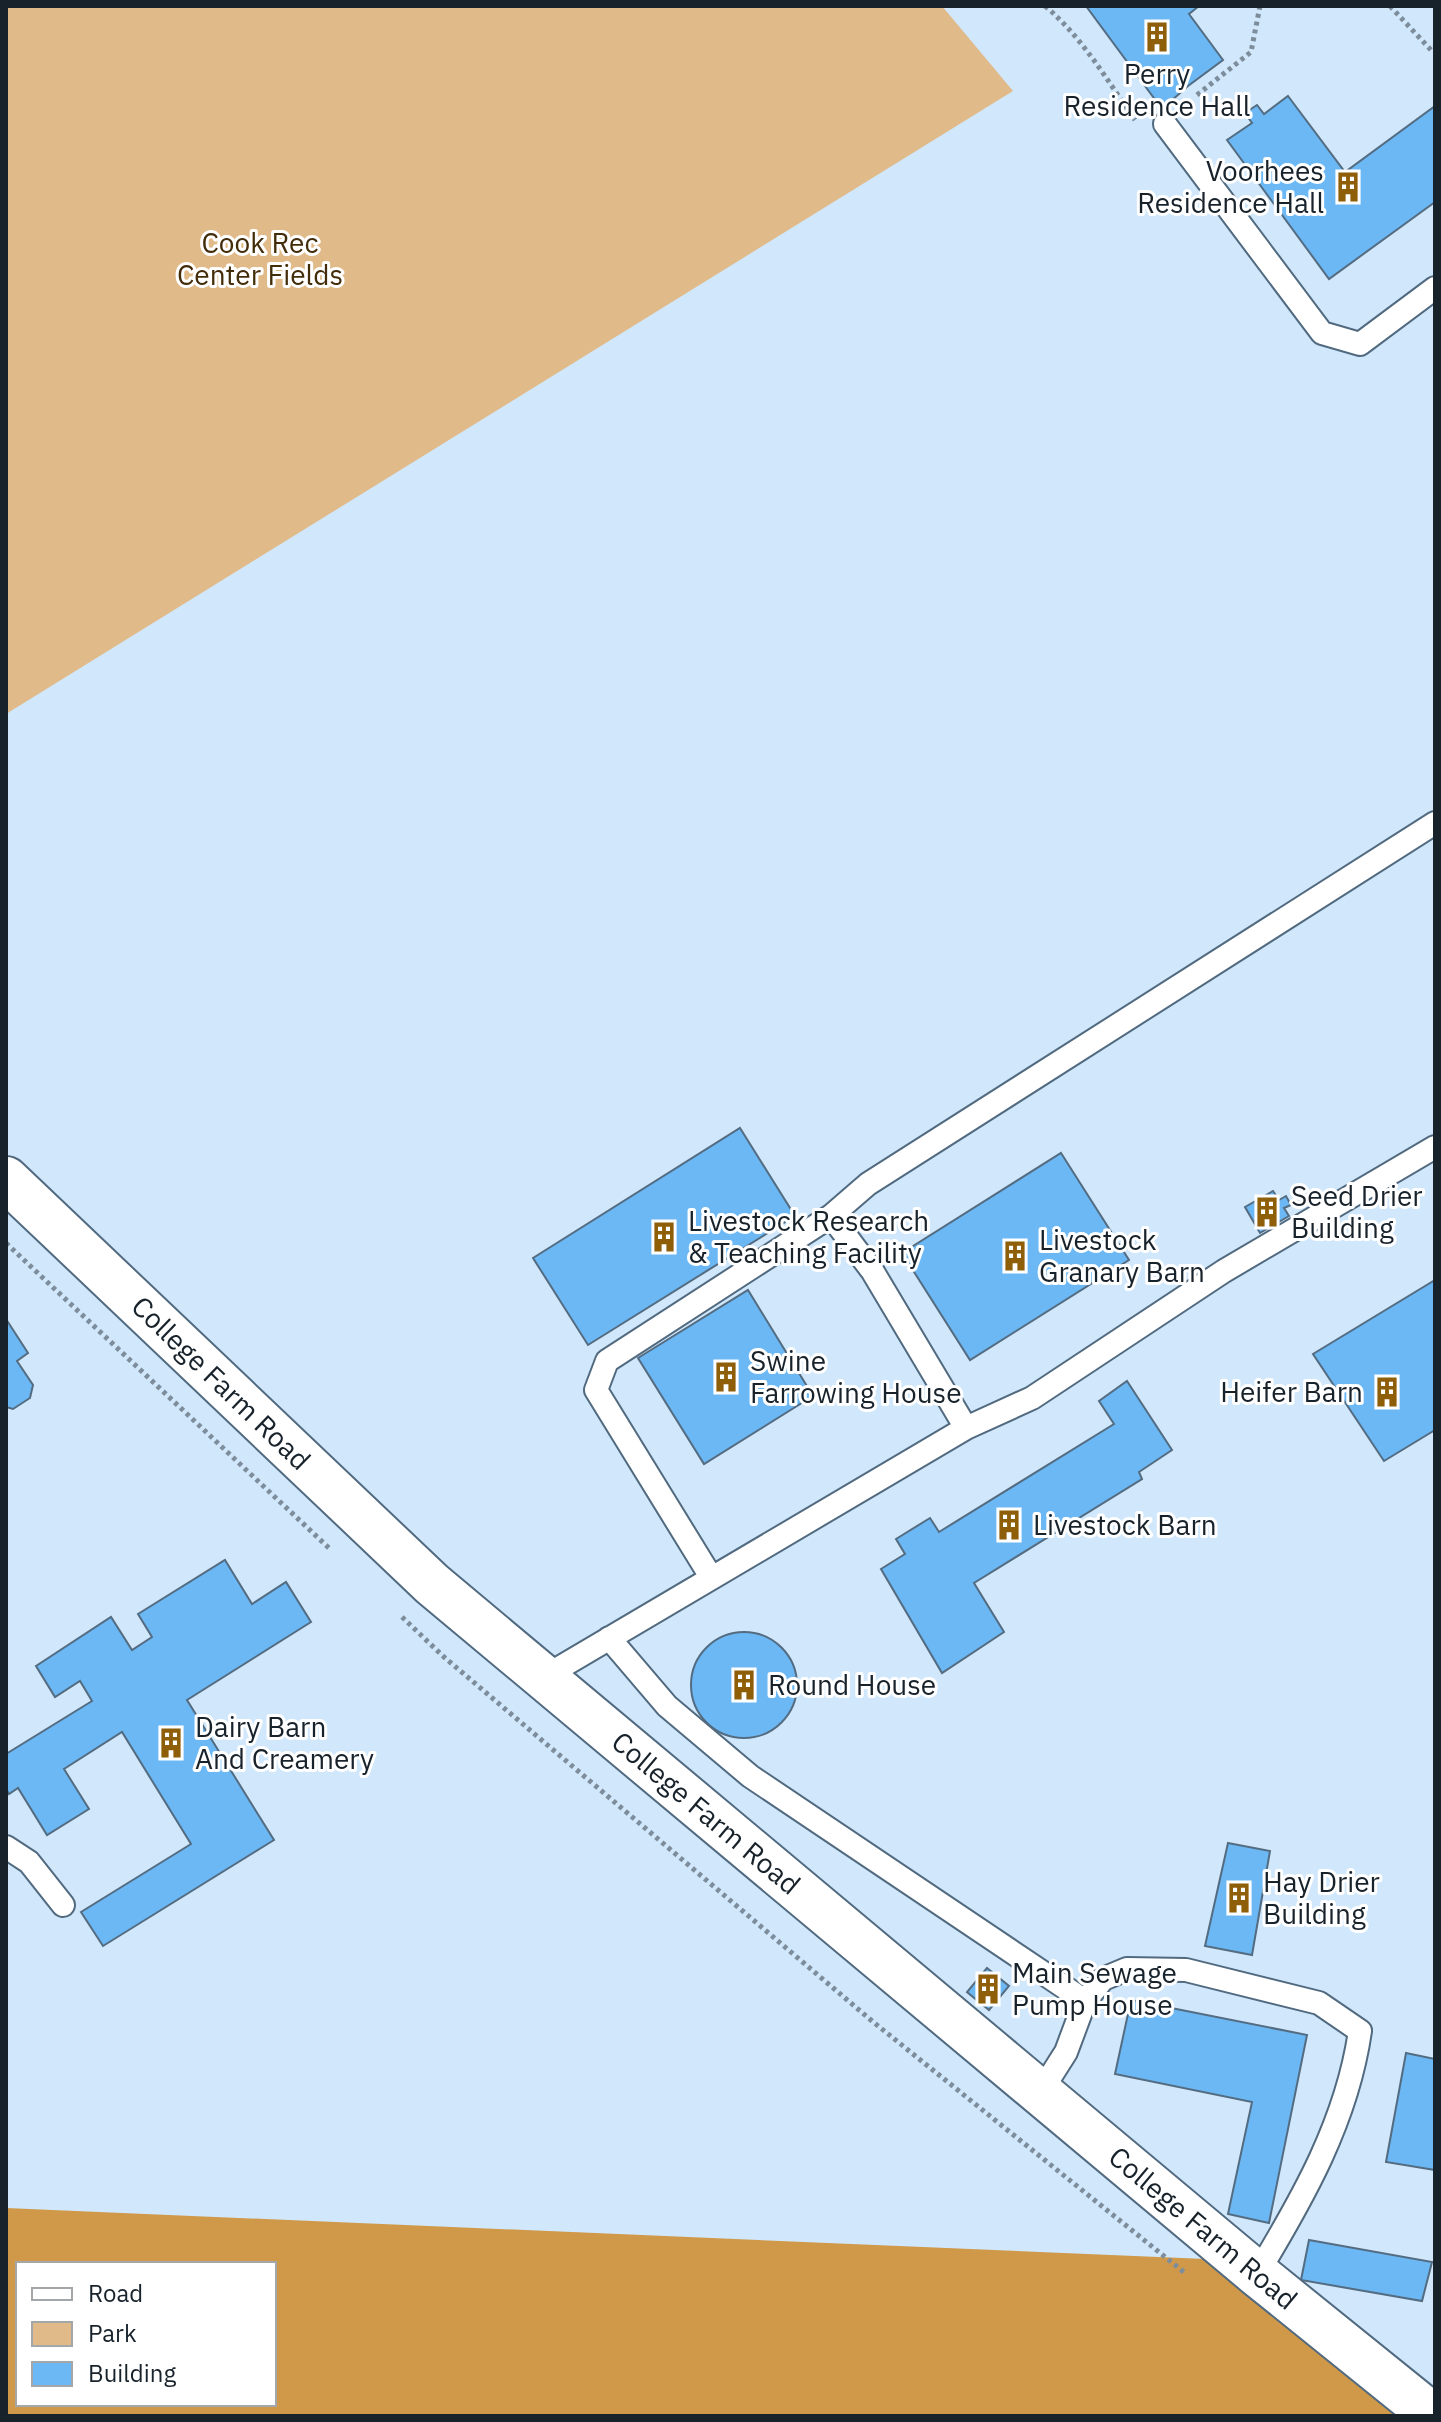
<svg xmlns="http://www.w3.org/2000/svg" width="1441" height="2422" viewBox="0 0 1441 2422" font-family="'IBM Plex Sans',sans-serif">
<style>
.green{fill:#e0ba89}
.forest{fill:#d0994a;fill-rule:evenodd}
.building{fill:#6cb8f5;stroke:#536c81;stroke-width:2}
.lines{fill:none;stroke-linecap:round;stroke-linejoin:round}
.service-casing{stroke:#516a7f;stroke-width:26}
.minor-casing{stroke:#516a7f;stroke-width:48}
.path{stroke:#7d8d9c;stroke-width:5;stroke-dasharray:4 4;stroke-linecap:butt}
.service{stroke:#fff;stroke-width:22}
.minor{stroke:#fff;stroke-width:44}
.labels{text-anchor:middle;stroke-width:6;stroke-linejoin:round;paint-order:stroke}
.poi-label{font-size:28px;fill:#18222b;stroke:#fff;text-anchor:start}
.park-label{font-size:28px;fill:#422c09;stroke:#fff}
.street-label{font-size:28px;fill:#18222b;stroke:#fff}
</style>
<rect width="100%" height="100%" fill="#d1e7fb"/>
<path class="green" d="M6,6h936l71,85 -1007,623z"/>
<path class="forest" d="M6,2208l1247,53 182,155h-1429zM18,2264h256v140h-256z"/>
<path class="building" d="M1086,6h113l-10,8 34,46 -35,26 -26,23z
M1288,96l57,76 90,-66v96l-106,77 -102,-139 25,-17 -7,-10 12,-8 7,9z
M740,1128l55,88 -207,129 -55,-87z
M1061,1153l68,107 -159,100 -68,-107z
M1273,1191l6,9 7,-4 5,9 -7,3 5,8 -29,17 -15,-26z
M1435,1280v150l-51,31 -71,-107z
M748,1290l65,106 -109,68 -66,-106z
M6,1319l22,34 -11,8 16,24 -3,13 -17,11 -7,-2z
M1127,1381l45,69 -33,22 3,7 -168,104 30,49 -62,41 -61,-104 24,-15 -9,-15 34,-21 9,14 175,-108 -15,-23z
M225,1560l27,44 34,-22 25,40 -124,78 87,140 -171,106 -22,-34 110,-68 -69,-112 -58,37 25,40 -42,26 -29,-47 -9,6 -3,-5v-35l86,-53 -12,-20 -25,16 -19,-31 75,-49 21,33 20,-13 -14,-23z
M691 1685a53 53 0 1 1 106 0a53 53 0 1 1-106 0Z
M1228,1843l42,8 -18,104 -47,-9z
M987,1968l22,18 -20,24 -22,-18z
M1131,2000l176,35 -38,188 -41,-9 24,-112 -137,-28z
M1406,2053l29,6v111l-49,-8z
M1309,2240l123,22 -10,39 -121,-21z"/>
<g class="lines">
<g class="service-casing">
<path id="service" d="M1165,124l157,209 38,11 75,-56
M831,1216l42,56 93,156
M711,1577l-115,-187 11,-29 224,-145 37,-32 567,-361
M609,1638l58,68 83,70 335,225
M544,1677l422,-249 66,-30 192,-127 211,-124
M6,1847l23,15 34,43
M1040,2093l26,-41 19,-51 18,-22 24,-10 59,1 133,33 41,28c-13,90 -57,167 -103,243"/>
</g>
<g class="minor-casing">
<path id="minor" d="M6,1179l426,405 825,690 176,142"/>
</g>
<path class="path" d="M1045,6c37,31 62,74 90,114
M1390,6l41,44 4,-3
M1197,95l54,-43 9,-46
M6,1243l325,307
M402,1617l42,40 428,364 313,252"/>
<use href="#service" class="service"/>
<use href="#minor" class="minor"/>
</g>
<defs>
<g id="building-bare" transform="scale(2.4)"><path d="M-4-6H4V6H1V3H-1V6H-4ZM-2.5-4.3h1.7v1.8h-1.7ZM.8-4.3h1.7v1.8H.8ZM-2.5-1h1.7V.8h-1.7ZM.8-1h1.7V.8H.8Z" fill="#8e5e08" stroke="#fff" stroke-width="2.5" paint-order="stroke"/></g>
</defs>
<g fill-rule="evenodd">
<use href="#building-bare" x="1157" y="37"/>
<use href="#building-bare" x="1348" y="187"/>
<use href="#building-bare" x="1267" y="1212"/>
<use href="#building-bare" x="664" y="1237"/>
<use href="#building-bare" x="1015" y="1256"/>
<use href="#building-bare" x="726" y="1377"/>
<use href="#building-bare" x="1387" y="1392"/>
<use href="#building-bare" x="1009" y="1525"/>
<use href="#building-bare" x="744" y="1685"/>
<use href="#building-bare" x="171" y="1743"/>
<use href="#building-bare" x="1239" y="1898"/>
<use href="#building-bare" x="988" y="1989"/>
</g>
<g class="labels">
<g class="poi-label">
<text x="1157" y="84" text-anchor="middle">Perry<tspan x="1157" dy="32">Residence Hall</tspan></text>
<text x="1324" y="181" text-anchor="end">Voorhees<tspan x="1324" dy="32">Residence Hall</tspan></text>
<text x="1291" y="1206">Seed Drier<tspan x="1291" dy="32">Building</tspan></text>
<text x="688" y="1231">Livestock Research<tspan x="688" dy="32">&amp; Teaching Facility</tspan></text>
<text x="1039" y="1250">Livestock<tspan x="1039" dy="32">Granary Barn</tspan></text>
<text x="750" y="1371">Swine<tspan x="750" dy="32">Farrowing House</tspan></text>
<text x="1363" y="1402" text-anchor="end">Heifer Barn</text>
<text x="1033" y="1535">Livestock Barn</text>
<text x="768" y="1695">Round House</text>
<text x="195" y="1737">Dairy Barn<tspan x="195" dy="32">And Creamery</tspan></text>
<text x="1263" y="1892">Hay Drier<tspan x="1263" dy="32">Building</tspan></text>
<text x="1012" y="1983">Main Sewage<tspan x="1012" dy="32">Pump House</tspan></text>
</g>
<g class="park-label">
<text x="260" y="253">Cook Rec<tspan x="260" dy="32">Center Fields</tspan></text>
</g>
<g class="street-label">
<text transform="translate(221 1383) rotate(44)" y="10">College Farm Road</text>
<text transform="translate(706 1813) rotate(40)" y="10">College Farm Road</text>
<text transform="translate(1203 2228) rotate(40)" y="10">College Farm Road</text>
</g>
</g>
<rect width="1441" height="2422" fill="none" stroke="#18222b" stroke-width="16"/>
<rect x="16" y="2262" width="260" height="144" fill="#ffffff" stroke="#a3a7aa" stroke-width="2"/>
<rect x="32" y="2288" width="40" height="12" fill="#ffffff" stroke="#a3a7aa" stroke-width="2"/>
<text x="88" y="2302" font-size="24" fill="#18222b">Road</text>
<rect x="32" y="2322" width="40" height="24" fill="#e0ba89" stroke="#a3a7aa" stroke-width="2"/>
<text x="88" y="2342" font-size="24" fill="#18222b">Park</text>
<rect x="32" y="2362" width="40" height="24" fill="#6cb8f5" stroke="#a3a7aa" stroke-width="2"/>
<text x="88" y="2382" font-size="24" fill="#18222b">Building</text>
</svg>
